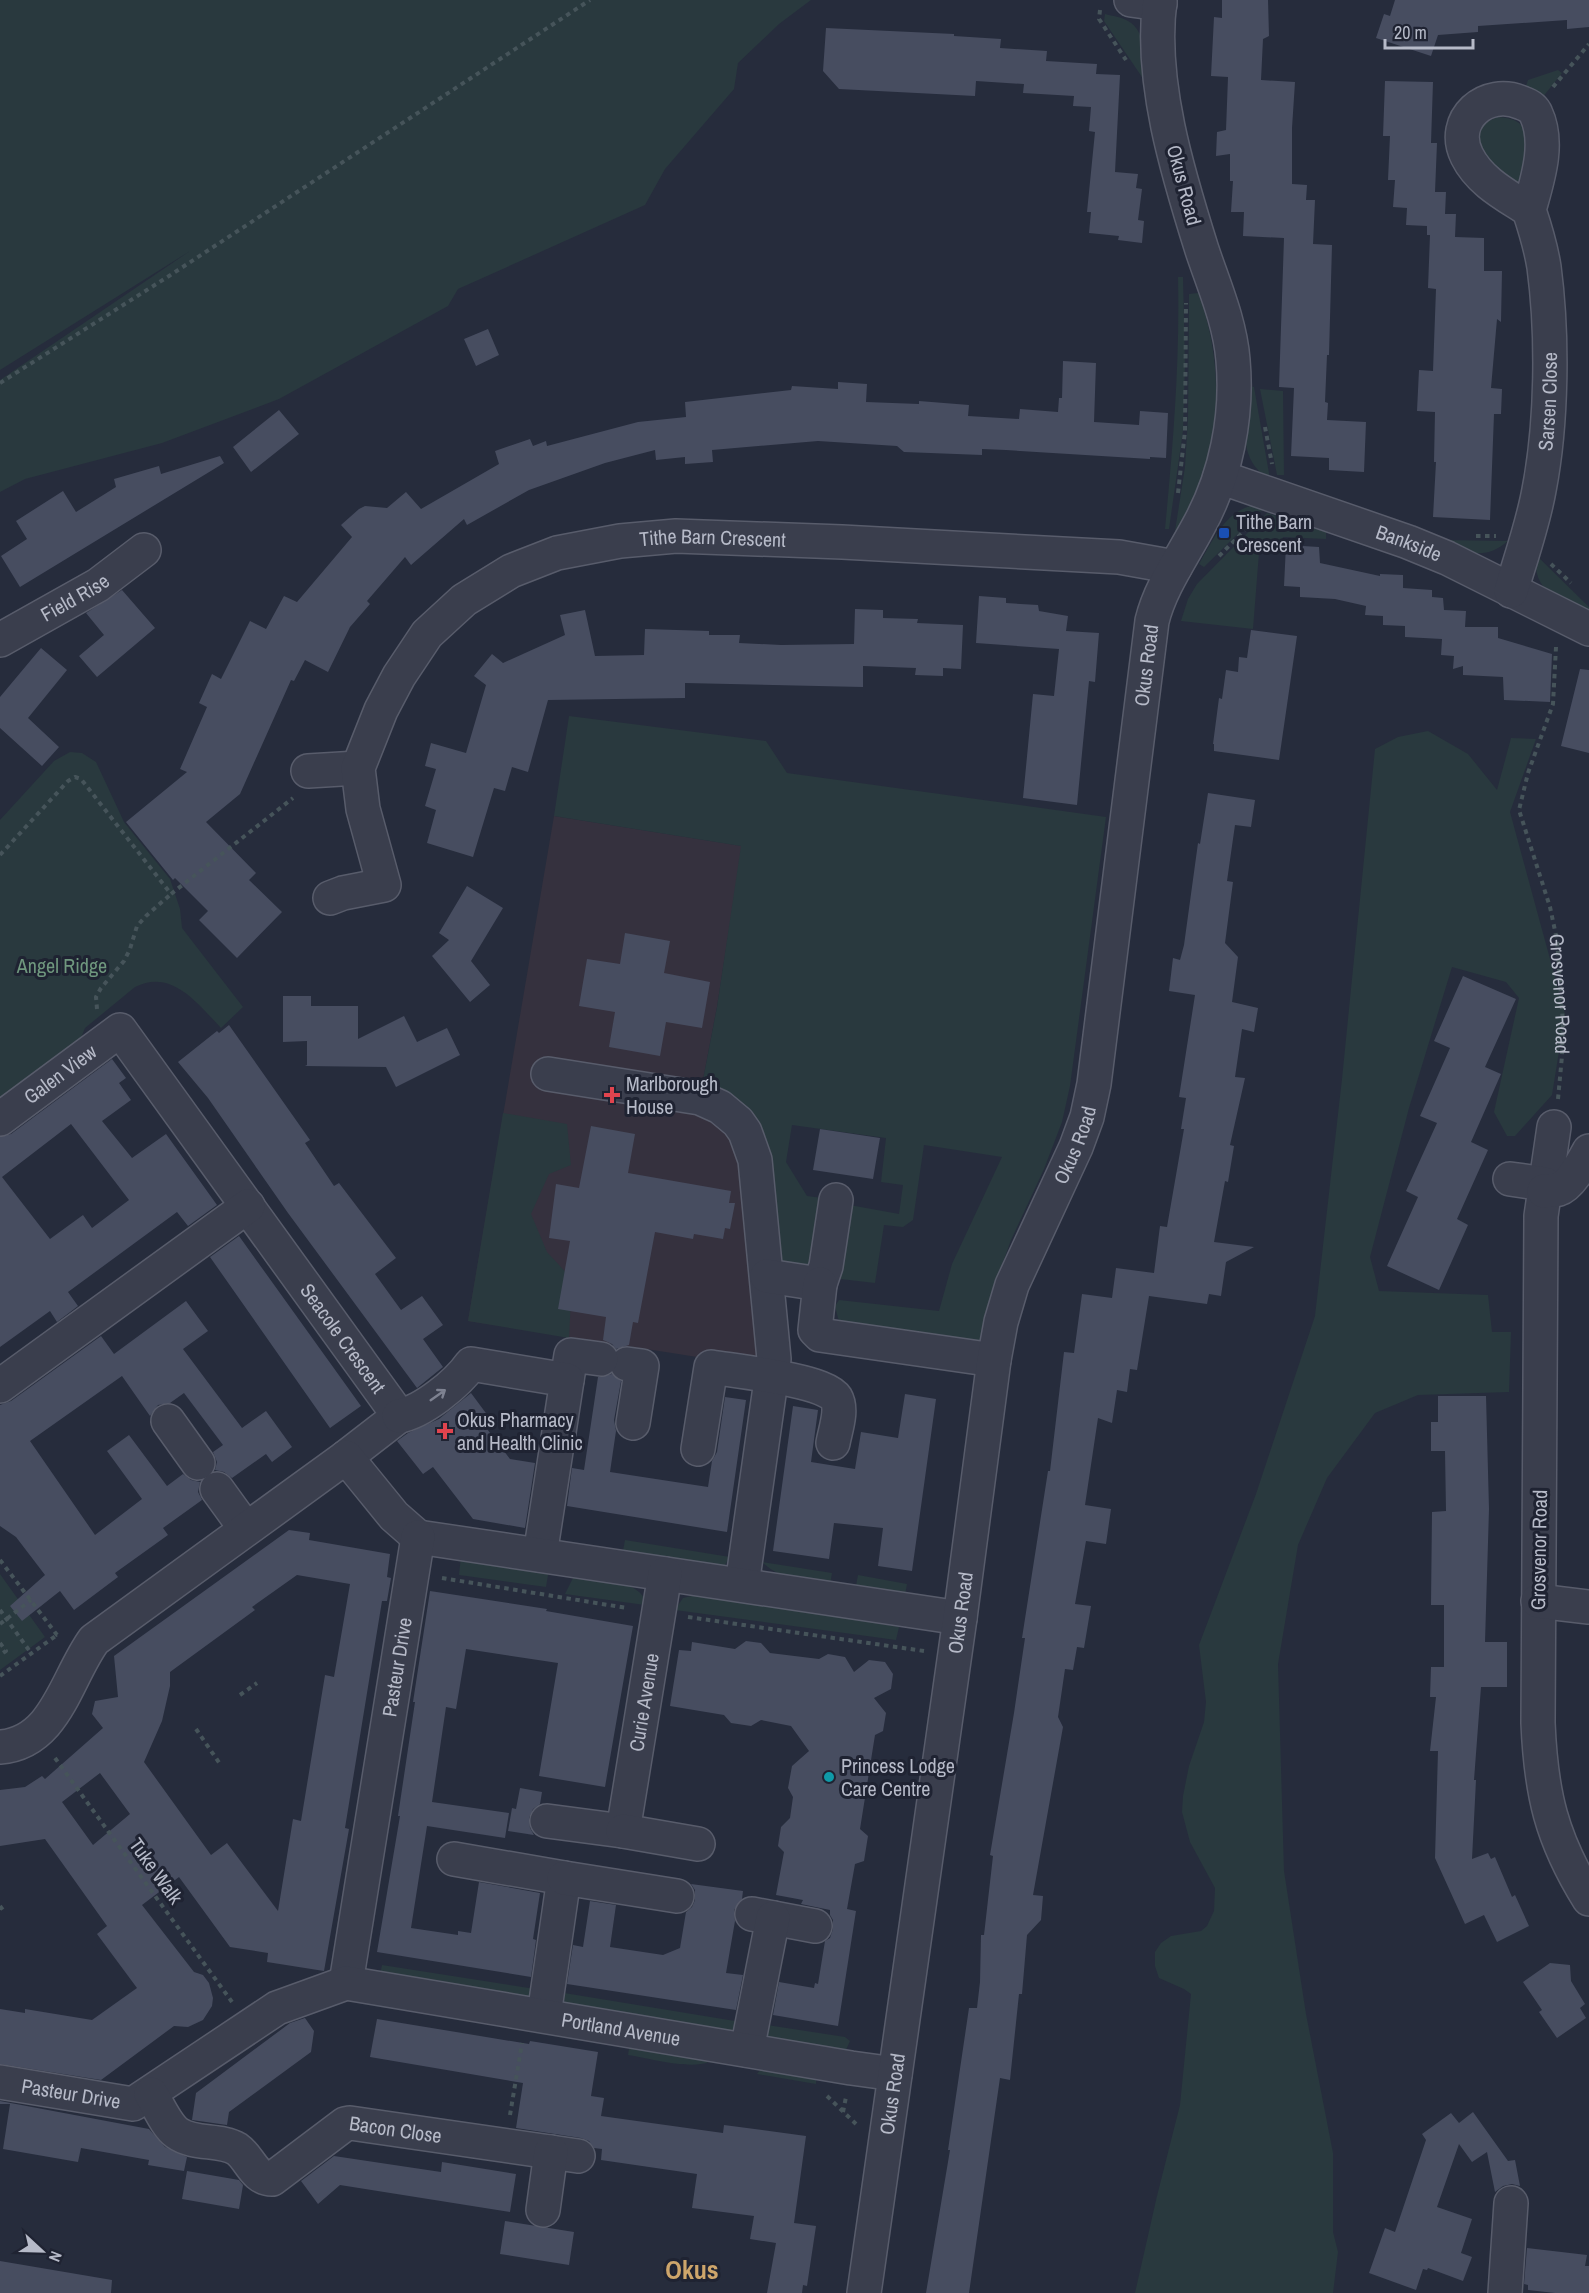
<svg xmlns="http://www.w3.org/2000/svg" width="1589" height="2293" viewBox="0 0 1589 2293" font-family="'Archivo Narrow',sans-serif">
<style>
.medical{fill:#35313e}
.green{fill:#29393e}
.building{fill:#474d60;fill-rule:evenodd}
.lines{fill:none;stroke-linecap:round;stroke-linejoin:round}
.minor-casing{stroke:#585c6b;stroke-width:36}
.path{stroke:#46545a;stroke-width:4;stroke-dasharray:4.5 4.5;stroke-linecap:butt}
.minor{stroke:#3a3e4d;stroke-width:33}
.oneway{stroke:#7e8291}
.transit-dot{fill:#1a4fb4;stroke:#1f2332;stroke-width:2}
.health-dot{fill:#e0444e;stroke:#1f2332;stroke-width:2}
.culture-dot{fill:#0f9aa8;stroke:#1f2332;stroke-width:2}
.labels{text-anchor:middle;stroke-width:6;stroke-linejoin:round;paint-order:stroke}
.street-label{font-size:20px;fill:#b6bac8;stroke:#1f2332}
.poi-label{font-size:20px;fill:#b6bac8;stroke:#1f2332;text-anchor:start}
.park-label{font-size:20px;fill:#6f977e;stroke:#1f2332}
.district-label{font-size:26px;font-weight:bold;fill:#cda56b;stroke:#1f2332}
</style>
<rect width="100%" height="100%" fill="#262c3c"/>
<path class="medical" d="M554,816l188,30 -25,161 -15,78 31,19 53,267 -318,-50z"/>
<path class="green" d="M0,0h811l-32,24 -41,39 -4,26 -69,80 -20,36 -187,84 -10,17 -169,93 -117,44 -137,36 -25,13v-112l190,-129 -190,119z
M1105,14c7,2 17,3 23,7 20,11 17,43 18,62l-42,-62z
M1558,70l4,3 -20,25 -13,-3 -3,-9 2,-6z
M1497,117c40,1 30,31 27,59l-7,6 -7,1 -31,-26 -2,-23 4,-9z
M1178,277h5l2,90 -2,64 -14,98h-4c8,-84 15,-167 13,-252z
M1198,293c23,59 24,129 4,189 -5,18 -15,34 -23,51l-4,-2 10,-64 3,-50 1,-123z
M1248,386l6,1 16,92c-35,-19 -24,-60 -22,-93z
M1260,389l23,2 1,84h-7z
M1265,504l-2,5 -59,58 -5,-3c16,-27 29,-60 66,-60z
M1267,513l59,19v7l-43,-2 -2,17 -22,-1 -6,76 -72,-8 7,-22 9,-15z
M1441,540l67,1c-25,21 -42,11 -67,-1z
M1536,555l53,52v7c-29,-16 -57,-20 -53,-59z
M569,716l197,25 21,32 319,44 -36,269 -8,36 -18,47 -33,71 -15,42 -14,70 -137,-24 -7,-10 -3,-12 4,-6 100,11 13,-47 50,-107 -78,-12 -11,75 -10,7 -19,-2 -9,58 -43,-5 12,-74 55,10 4,-29 -22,-3 5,-44 -94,-13 -6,37 21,34 22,3 -14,72 -38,-7 -9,-100 -66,-79 15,-78 24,-161 -187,-30z
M1428,731l40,23 29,36 14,-52 25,1 -26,73 55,202 -13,81 -37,41h-8l-13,-24 25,-114 -13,-16 -54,-15 -43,141 -39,149 9,34 109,4 4,37h19l-2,60 -91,3 -43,18 -48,65 -29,67 -20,119 6,207 22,143 27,139v79l5,20 -5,41h-198l22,-97 23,-91 11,-111 -7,-5 -25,-11 -4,-12v-14l6,-9 10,-7 30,-5 6,-5 7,-15 1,-23 -25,-46 -8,-30 1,-16 6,-30 15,-44 2,-20 -7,-57 57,-151 59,-178 27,-237 33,-330 23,-12z
M70,752l12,1 14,9 28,60 46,57 10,30 2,19 61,79 -22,21c-23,-24 -49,-60 -86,-41l-50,41 -7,17 -78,57v-282l54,-59z
M503,1113l64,11 4,41 -22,9 -18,40 16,38 25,27 -3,59 -101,-17z
M625,1540l105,17 -5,8 -9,2 -93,-16z
M461,1556l88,13 -3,18 -87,-12z
M762,1562l70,11 -2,11c-26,-4 -48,-3 -68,-22z
M0,1574l45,63 -45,33z
M858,1575l49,9 -2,11 -49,-9z
M574,1576c17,3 73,4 71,29l-80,-11z
M704,1593l195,34 -3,13 -221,-30 8,-12z
M382,1965l153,24 -8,11c-30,-6 -61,-15 -91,-20 -19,-3 -37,0 -56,-5z
M552,1991l189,31 -11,10 -171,-27z
M761,2024l84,13 5,4 -4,9 -5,1 -73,-12z
M630,2042l79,16v4c-20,8 -60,-4 -81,-7z
M761,2069l55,10v5l-59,-10z"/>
<path class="building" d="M1222,0h46l1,36 -6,3 -2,41 34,2 -3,46v56l15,1 -1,15h9l-2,44 19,1 -3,110h-2l-2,47 3,1 -1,17 39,2 -2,50 -35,-2v-12l-38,-2 3,-68 -15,-1 5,-149 -41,-2 1,-24h-13l2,-31h-3v-27l-14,2 1,-24 9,-2 2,-53 -17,-1 3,-59 8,1z
M1395,0h194v27l-22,2v-9l-89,6v6l-40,3 -7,21 -55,-18 8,-24 6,2z
M826,28l128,6v2l47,3 -1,9 47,3 -1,10 51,3 -1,10 24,1 -5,97 23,2 -2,14 6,1 -4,31 6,1 -2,22 -24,-3 1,-4 -30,-3 2,-21h-4l8,-80 -6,-1 2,-24 -18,-1 1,-10 -51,-3 1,-9 -48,-3 -1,15 -136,-7 -16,-18z
M1385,81l48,1 -2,61h6l-2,49h11l-1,22h11l-1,23 29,1v33h18l-1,51 -4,-3 -6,69 11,1 -1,25h-7l-4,106 -57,-3 3,-55h-2l1,-50 -18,-1 2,-41 14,1 3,-82 -8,-1 2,-53h-3v-9l-21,-1 1,-17 -14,-1 2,-27h-7l2,-44h-7z
M488,329l11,26 -23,11 -12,-27z
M1063,361l33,2 -2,59 45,3 1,-14 28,2 -2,45 -16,-1v2l-144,-9 -24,-1v6l-78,-3 -7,-6 -79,-5 -106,9 1,12 -28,2v-7l-29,3 -1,-10 -50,13 -76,27 -62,35 -3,-6 -53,46 -6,-8 -38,44 3,3 -20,23 -22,45 -23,-12 -11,21 -3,-1 -51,114 -34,28 50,51 -7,7 33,32 -45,46 -38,-38 9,-9 -33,-33 -2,2 -47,-58 61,-50 -7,-3 27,-62 -8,-4 13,-29 9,5 29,-58 16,8 18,-33 13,6 55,-65 -11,-12 18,-16 6,-3 22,2 19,-16 15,17 78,-45 -4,-13 35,-12 3,7 13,-5 1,5 91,-24 48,-5 -1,-15 106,-12 1,-4 46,3v-7l29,2 -1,18 53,2v-3l50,4 -1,11 51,3 1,-10 38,3 1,-14h3z
M279,410l20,24 -48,38 -18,-25z
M220,456l4,7 -204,124 -19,-31 26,-17 -11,-18 47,-30 13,21 40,-25 -2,-8 45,-13 2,8z
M1286,545l33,2 1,16 60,13v-2l23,1v13l29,2v7l11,1 1,12 22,1 -1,16h33v11l54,16 -2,48 -46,-2 -1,-23 -40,-2v-9l-10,3 1,-13 -13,-1 1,-16 -37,-2v-11l-22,-1v-9l-18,-1 1,-9 -31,-7 -35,-2v-10l-16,-1z
M122,590l33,38 -58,49 -18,-21 25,-21 -18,-22z
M979,596l27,2v5l32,2 1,6 29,5 -2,15 33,2 -4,49 -6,-1 -12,124 -54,-7 10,-104 21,2 5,-47 -83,-6z
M855,609l28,1v8l35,1 -1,4 46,2 -2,44 -18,-1v8l-28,-1 1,-7 -53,-2v21l-178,-4v15l-137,2 -20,72 -16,-5 -7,24 -11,-3 -21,69 -46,-14 9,-33 -11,-4 11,-37 -11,-3 6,-23 35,10 20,-68 -12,-9 18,-22 11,9 62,-28 -5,-20 25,-5 10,46 49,-1 1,-26 64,2v4h31l-1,8 42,2 73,-1z
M1251,630l46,6 -18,124 -65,-9v-7h-1l6,-46 3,1 4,-29 12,2 1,-15 8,1z
M41,648l26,22 -39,48 31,29 -17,19 -42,-38v-31z
M1580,669l9,1v83l-28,-7z
M1208,793l47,7 -4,27 -16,-2 -8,56 6,1 -8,61 13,14 -6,45 26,6 -4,24 -12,-3 -7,48 10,1 -15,67 4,1 -6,36 -3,-1 -11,61 40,5 -28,15 -5,34 -12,-2 -2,10 -58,-8 -12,74 -7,-1 -3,23 -10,-2 -5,33 -14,-5 -13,87 26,4 -5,35 -20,-3 -11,63 16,2 -7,42 -7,-1 -4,23 -8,-1 -7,48 5,10 -30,168 10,1 -2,24 -14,15 -5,59h-3l-9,86 -10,-2 -31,215h-43l24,-143h-2l21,-142h8l3,-26 1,-47h3l9,-79 -3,-1 24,-142 11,-75h-3l26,-167h2l14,-119 10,1 8,-59 30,4 4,-30 38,5 6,-47 7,1 17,-98h-3l5,-31 -7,-1 16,-102 -26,-4 4,-33 7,2 4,-15 14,-102 2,1z
M467,886l36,22 -32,53 19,24 -20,17 -38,-46 17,-16 -10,-7z
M625,933l45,8 -6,32 46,9 -8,46 -36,-6 -6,34 -51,-9 6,-35 -36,-6 8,-47 33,5z
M1463,976l53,23 -31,68 16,7 -30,68 17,8 -31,69 11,6 -29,65 -52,-24 31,-69 -12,-6 31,-68 -17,-7 30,-68 -16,-7z
M283,996h28v10h47v33l46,-23 13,26 30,-14 13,27 -64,32 -10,-20 -81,-1 2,-1v-24l-24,1z
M229,1025l81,115 -5,3 29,43 5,-3 57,75 -21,16 26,36 21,-14 21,29 -20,14 20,28 -26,21 -129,-175 -80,-115 -30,-36 39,-31 2,2z
M112,1059l14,19 -7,5 12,17 -29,21 30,37 34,-24 51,71 -29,21 -11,-14 -109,80 10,14 -21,16 -7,-11 -50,36v-210l11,-3zM71,1124l58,76 -37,28 -9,-13 -33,24 -48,-62z
M591,1126l44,8 -7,39 103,18 -2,12h6l-5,26 -5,-1 -2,11 -29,-5 -1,5 -38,-7 -17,91 -5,-1 -4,23 -13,4 -4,-5 -9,-4 3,-23 -48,-8 12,-68 -21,-3 7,-54 23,4z
M820,1129l60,9 -7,41 -60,-9z
M239,1236l122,170 -31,22 -120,-171z
M186,1301l22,30 -25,18 59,79 24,-17 26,36 -20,15 -6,-8 -34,24 -8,-6 -9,-2 2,-8 -4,-10 10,-7 -39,-52 -14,10 -12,2 -8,11 -28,-40 -92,65 65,94 47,-36 -35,-48 22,-16 38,51 16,-12 8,6 9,2 -2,10 4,8 -39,28 5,7 -53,38 3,4 -44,33 -14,-19 -38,30 -12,-15 35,-31 -29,-38 -16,-11v-121l11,-4 90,-65 13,18z
M612,1374l9,7 -7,39 2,11 -6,41 98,15 4,-26 5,-9 8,-55 21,3 -19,132 -160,-26 5,-38 12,2 14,-93z
M471,1393l23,31 -7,5 23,30 25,4 -10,65 -52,-9 -40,-52 -10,7 -26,-33 11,-8 31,-14z
M905,1394l31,5 -24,172 -34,-5 5,-38 -49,-5 -5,36 -56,-8 20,-145 25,4 -7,52 44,7 6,-37 37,6z
M1438,1396h48l3,113 -4,133h22v45h-26l-7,93h2l-4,79 16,-6 3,6 4,-2 17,40 3,-2 14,31 -32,16 -13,-27 -19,9 -30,-66 3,-107h-8l6,-54h-6l1,-30h13v-62h-13l1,-93 14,-1 -1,-60h-14v-29h7z
M289,1530l21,3 -1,7 81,14 -3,23 4,1 -4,23h-5l-37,227 4,1 -25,142 -57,-9 1,-9 -38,-6 -51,-70 -37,28 52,67 9,3 6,8 4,15 -1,8 -9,14 -15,7 -14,-1 -73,54 -101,-16v-55l25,4v-4l67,11 45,-32 -40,-54 10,-8 -62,-87 -45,7v-56l25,-3 17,-11 3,3 58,-51 -11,-14 3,-13 23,-4 -4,-41zM297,1575l53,9 -16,93 -9,-2 -24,146 -8,-2 -15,92 -51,-68 -16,12 -67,-93 18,-41 8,-35v-14l85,-62 -3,-3zM100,1773l30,41 -37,31 -31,-43z
M430,1591l117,18 -1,2 87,15 -28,161 -66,-11 19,-113 -92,-14 -10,60 -10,-2 -14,95 77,11 -4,25 -78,-12 -16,102 47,7v-4l13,2 8,-51 61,11 -7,46 3,1 -5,37 -154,-25 23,-136h-2l17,-114h-2z
M746,1641l15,2 9,10 49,6 9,-5 17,3 9,15 15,-12 16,2 8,12 -2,15 -17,9 12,15 -3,18 -8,4 -15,94 8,7 -4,25 -9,3 -8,45 9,2 -18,115 -65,-11 6,-33 35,6 1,-5 3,1 7,-43 5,-3 3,-9v-9l-3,-5v-5l-29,-6 2,-4 -27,-5 8,-43 -6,-6 3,-19 9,-9 3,-21 -5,-9 4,-22 17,-15 -18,-25 -30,-6 -10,6 -20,-3 -7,-8 -54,-9 9,-56 12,1 1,-9 43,7z
M520,1788l22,4 -2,12 -7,5 -4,9 1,10 4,7 -26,-4 4,-23 4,1z
M691,1884l52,7 -1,8 -8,11 1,11 -9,52 17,2 -7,35 -169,-26 6,-39 10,2 7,-46 26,4 -6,42 53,8 17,-7 6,-36 6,-5 3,-7v-10z
M1550,1963l20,2 1,16 14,23 -5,4 6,10 -29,20 -18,-26 3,-2 -19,-28z
M305,2018l9,13 -3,21 -82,60 -2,13 -35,-5 4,-27 94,-70z
M377,2019l152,25 1,-3 68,11 -7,44 13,2 -3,18 122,17 1,-8 82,11 -12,87 22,3 -9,60 -4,-1 -1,8h-35l9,-50 -26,-4 4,-23 -62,-8 5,-34 -96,-14 1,-11 -8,-1 -5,-7 -8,-3 -65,-10 7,-45 -153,-26z
M0,2101l149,28 16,18 22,10 -3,14 -36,-6 1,-5 -68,-12 -3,14 -75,-13 7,-45h-10z
M1473,2112l35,49 7,-1 5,26 -8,-2 -9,2 -8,6 -8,-40 -15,10 -13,-18 -22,63 35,12 -11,34 11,4 -9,24 -35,-13 -1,2 -4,-1 -7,21 -47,-17 16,-45 10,4 31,-92 -4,-6 29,-21 8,10z
M334,2156l107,16 1,-10 74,12 -6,38 -170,-27 -22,19 -17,-23z
M187,2171l52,9 4,5 -4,24 -57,-10z
M505,2221l69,11 -5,33 -69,-11z
M1527,2248l60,7 -2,11h4v27h-34l-27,-3v-5l-4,-1z
M0,2261l112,19 -1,13h-111z"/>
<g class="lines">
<g class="minor-casing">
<g id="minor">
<path d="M1131,0l29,4"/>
<path id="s2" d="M1220,477l188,65 39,16 142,71"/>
<path id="s3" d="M1511,591c10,-34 22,-67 28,-101 13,-67 14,-155 5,-223 -3,-19 -9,-39 -15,-57 -23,-15 -49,-28 -62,-54 -18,-36 19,-69 55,-53 6,2 12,6 14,11 14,30 1,67 -7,96"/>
<path id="s4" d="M0,640l98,-55 46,-35"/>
<path d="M308,771l50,-3"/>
<path id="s5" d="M330,898l13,-5 41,-8 -21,-76 -5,-41 23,-58 18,-34 28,-42 37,-34 47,-29 46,-18 63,-12 56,-5 166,6 277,15 56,10"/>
<path d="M548,1074l152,24 20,9 18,15 7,10 10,28 19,199 -32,226"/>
<path id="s6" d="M0,1119l120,-89 279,386 -53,41"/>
<path d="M1554,1127l-13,89 -3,507c3,70 13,115 51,176"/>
<path d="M1510,1179l35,5"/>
<path d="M1544,1191c4,-1 10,0 15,-2 11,-3 24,-27 30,-38"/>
<path d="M767,1276l53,8 6,-18 10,-66"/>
<path d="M820,1284l-5,46 5,5 174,25"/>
<path d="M627,1364l15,2 -9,57"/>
<path d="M567,1380l4,-25 30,4"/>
<path d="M0,1386l248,-180"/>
<path d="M399,1416c23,-4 58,-32 72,-52l96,16 -27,175"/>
<path d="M168,1421l30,42"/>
<path d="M698,1449l13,-82c23,4 114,13 125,31 7,12 -1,33 -3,45"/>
<path d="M217,1489l29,40"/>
<path d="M418,1537l542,81"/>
<path d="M1538,1601l51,6"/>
<path d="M0,1747c56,-4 66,-69 94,-107l252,-183 48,59 24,21"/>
<path id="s7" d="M547,1821l76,10 42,-257"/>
<path d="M623,1831l75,13"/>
<path d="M454,1859l110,19 -20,137"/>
<path d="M564,1878l113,18"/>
<path d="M752,1914l63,12"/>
<path id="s8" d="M346,1983l72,-446"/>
<path d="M747,2050l26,-132"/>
<path id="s9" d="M0,2082l133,22 144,-96 69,-25 505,85 44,6"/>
<path id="s10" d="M151,2094c7,11 15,31 26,39 17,12 43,6 60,16 13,9 17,30 35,30l73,-55 5,-1 228,33"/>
<path d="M543,2210l8,-58"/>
<path id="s11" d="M864,2293l96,-675 34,-258 7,-38 11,-37 64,-138 11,-30 7,-33 58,-463c8,-33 30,-64 46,-94 28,-50 40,-111 35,-167 -3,-38 -19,-74 -31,-110 -24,-76 -53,-170 -42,-250"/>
<path d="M1505,2293l6,-90"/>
</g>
</g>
<g class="path">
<path d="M1100,10l-1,9 27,41"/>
<path d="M1553,87l36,-43"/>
<path d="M0,383l169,-107 421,-276"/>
<path d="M1265,427l7,37"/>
<path d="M1178,493l7,-62 1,-128"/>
<path d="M1476,536h20"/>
<path d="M1219,556l35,-35"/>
<path d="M1551,564l20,19"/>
<path id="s1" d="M1556,647l-3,57 -25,69 -9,37 31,97 7,33 6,84 -1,32 -4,43"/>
<path d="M0,855l68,-74 7,-4 6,2 90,115 122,-96"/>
<path d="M97,1009l-1,-12 5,-9 23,-27 6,-12 7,-23 9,-10 25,-22"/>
<path d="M0,1560l57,75h3"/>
<path d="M442,1578l185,30"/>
<path d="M0,1610l31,43"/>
<path d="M688,1617l236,34"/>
<path d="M0,1624l31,-24"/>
<path d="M0,1643l6,8 -6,4"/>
<path d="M0,1676l57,-41"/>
<path d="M240,1695l17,-12"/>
<path d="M196,1729l24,35"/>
<path d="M55,1758l177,244"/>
<path d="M0,1906l3,4"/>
<path d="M827,2096l29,28"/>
<path d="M843,2112l3,-15"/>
<path d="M510,2115l12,-72"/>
</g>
<use href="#minor" class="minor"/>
</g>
<defs><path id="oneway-shaft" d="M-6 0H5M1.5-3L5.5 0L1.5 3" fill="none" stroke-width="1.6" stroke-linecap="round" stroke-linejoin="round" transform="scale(1.5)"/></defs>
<use class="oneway" href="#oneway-shaft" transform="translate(438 1395) rotate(-35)"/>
<rect class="transit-dot" x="1218" y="527" width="12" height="12" rx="3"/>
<g class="health-dot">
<path d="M609 1086h6v6h6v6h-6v6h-6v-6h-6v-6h6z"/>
<path d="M442 1422h6v6h6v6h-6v6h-6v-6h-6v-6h6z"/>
</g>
<circle class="culture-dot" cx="829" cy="1777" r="6"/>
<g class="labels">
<g class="street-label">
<text transform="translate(1184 185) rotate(75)" y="7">Okus Road</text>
<text dy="7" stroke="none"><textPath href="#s3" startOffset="194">Sarsen Close</textPath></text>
<text dy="7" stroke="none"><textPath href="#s5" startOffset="639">Tithe Barn Crescent</textPath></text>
<text dy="7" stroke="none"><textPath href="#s2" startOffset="200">Bankside</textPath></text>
<text dy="7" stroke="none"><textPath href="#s4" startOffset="86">Field Rise</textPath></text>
<text dy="7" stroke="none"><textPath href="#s11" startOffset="1659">Okus Road</textPath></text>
<text dy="7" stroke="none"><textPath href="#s1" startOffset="358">Grosvenor Road</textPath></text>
<text dy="7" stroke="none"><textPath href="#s6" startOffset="75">Galen View</textPath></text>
<text dy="7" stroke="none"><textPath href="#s11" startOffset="1173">Okus Road</textPath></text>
<text dy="7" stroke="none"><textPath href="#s6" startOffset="530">Seacole Crescent</textPath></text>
<text transform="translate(1539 1550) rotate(-89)" y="7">Grosvenor Road</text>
<text dy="7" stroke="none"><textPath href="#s11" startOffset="687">Okus Road</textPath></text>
<text dy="7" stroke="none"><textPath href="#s8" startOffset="320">Pasteur Drive</textPath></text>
<text dy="7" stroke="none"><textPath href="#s7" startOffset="207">Curie Avenue</textPath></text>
<text transform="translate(156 1871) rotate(54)" y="7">Tuke Walk</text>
<text dy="7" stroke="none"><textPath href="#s9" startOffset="660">Portland Avenue</textPath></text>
<text dy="7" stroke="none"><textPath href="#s11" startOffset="201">Okus Road</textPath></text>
<text dy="7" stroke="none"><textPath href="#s9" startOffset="72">Pasteur Drive</textPath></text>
<text dy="7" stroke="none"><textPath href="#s10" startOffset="300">Bacon Close</textPath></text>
</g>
<g class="poi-label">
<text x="1236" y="529">Tithe Barn<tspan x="1236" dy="23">Crescent</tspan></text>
<text x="626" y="1091">Marlborough<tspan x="626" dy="23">House</tspan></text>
<text x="457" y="1427">Okus Pharmacy<tspan x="457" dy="23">and Health Clinic</tspan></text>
<text x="841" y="1773">Princess Lodge<tspan x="841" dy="23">Care Centre</tspan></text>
</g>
<g class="park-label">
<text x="62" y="973">Angel Ridge</text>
</g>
<g class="district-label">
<text x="692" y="2279">Okus</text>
</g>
</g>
<g transform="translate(42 2251) rotate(112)" stroke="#1f2332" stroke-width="4.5" paint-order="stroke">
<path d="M0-4.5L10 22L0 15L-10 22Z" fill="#b6bac8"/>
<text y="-9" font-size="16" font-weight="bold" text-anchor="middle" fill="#b6bac8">N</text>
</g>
<path d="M1385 39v9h88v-9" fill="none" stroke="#b6bac8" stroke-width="3"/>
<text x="1394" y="39" font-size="18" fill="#b6bac8" stroke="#1f2332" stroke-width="4.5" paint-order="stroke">20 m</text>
</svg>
